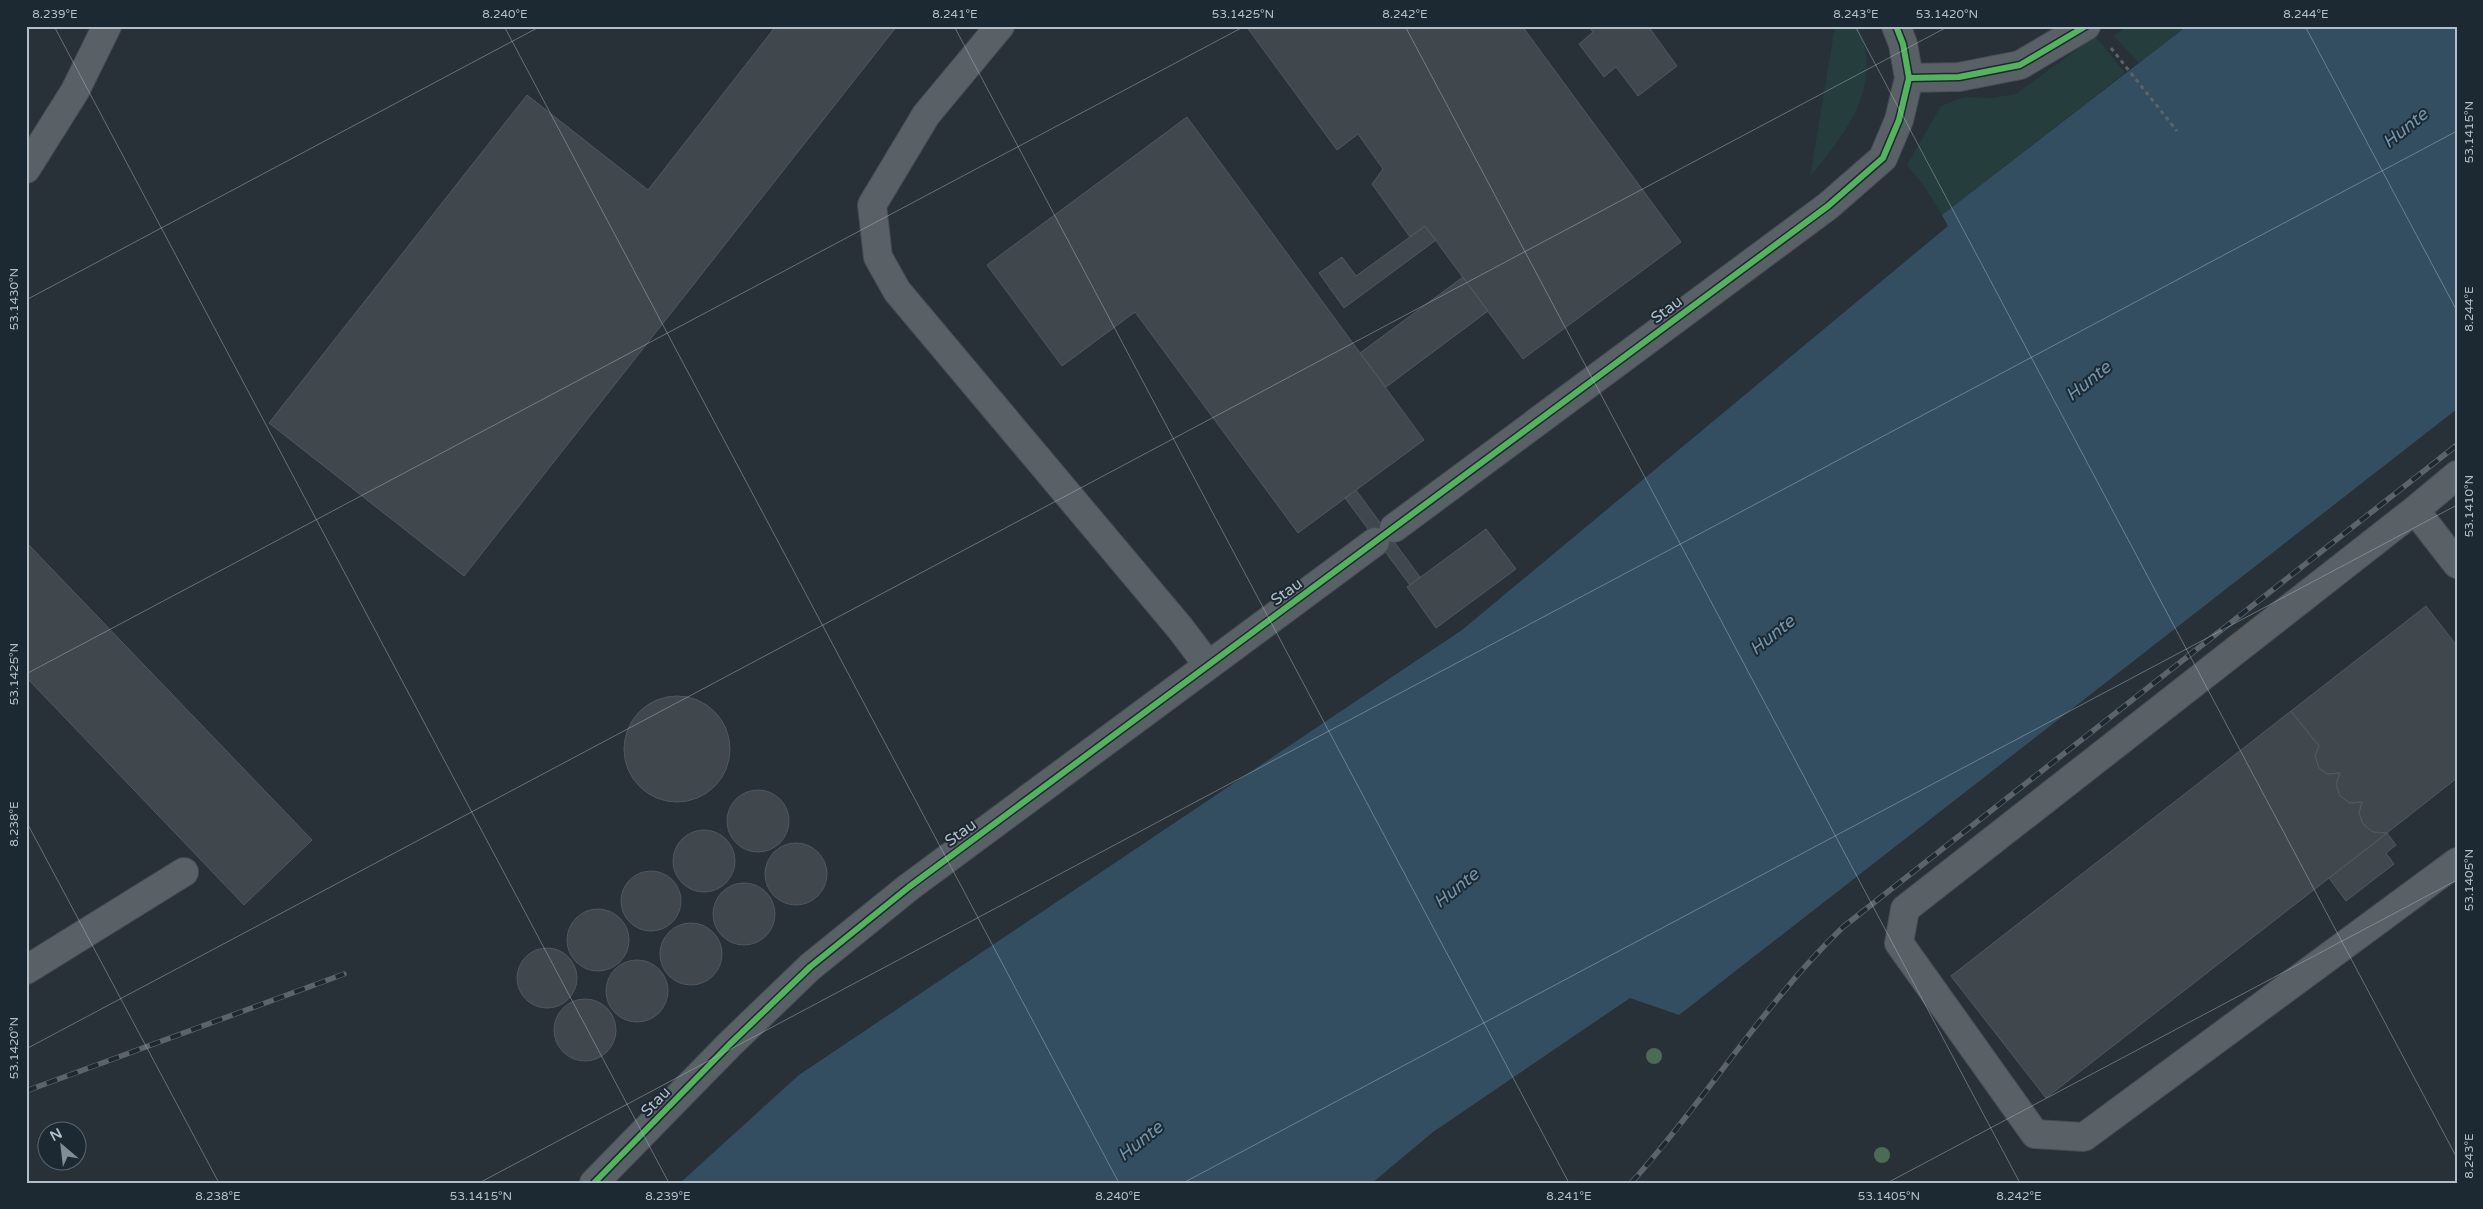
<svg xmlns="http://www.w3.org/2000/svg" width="2483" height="1209" viewBox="0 0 2483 1209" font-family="'Varela Round',sans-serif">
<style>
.green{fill:#253d3d}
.water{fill:#344e61}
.building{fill:#41484d;stroke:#50585f}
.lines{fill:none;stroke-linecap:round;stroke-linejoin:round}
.minor-casing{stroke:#474d52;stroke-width:30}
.path{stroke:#5c6368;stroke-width:3;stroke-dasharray:4 4;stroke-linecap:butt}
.minor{stroke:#596066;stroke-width:28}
.rail-casing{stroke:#5c636a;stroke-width:5.5}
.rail{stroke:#1c2932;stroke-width:4;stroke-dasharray:11;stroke-linecap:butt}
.cycleway-casing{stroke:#1c2932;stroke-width:9}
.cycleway{stroke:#56b35d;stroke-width:6}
.tree{fill:#4b6b55}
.ticks{fill:none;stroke:#b2bec9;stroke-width:1;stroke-opacity:0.45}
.labels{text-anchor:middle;stroke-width:4;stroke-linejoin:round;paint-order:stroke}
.street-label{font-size:16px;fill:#b2bec9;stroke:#1c2932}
.water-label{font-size:18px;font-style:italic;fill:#7195ad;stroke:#1c2932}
.neatline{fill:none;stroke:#b2bec9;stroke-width:2}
.ticks-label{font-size:12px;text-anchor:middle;fill:#b2bec9}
</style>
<rect width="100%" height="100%" fill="#283138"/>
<path class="green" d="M1835,26h23c3,9 7,18 8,27 6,50 -27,87 -56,124z
M2127,26h60l-48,37 -25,-27z
M2095,36l30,37 -183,142 -18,-29 -17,-21 34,-59 23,-9 27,1 25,-4z"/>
<path class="water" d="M2187,26h270v383l-778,606 -49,-17 -197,134 -61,51h-692l119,-108 663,-445 486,-404 -6,-11z"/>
<path class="building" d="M776,26h121l-433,550 -195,-153 258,-328 121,95z
M1246,26h276l159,216 -158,117 -98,-133 -15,11 -38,-53 11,-15 -25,-35 -21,16z
M1588,26h60l29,40 -39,30 -22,-29 -12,10 -25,-33 14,-12z
M1187,117l237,323 -126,93 -163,-221 -73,54 -75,-101z
M1425,226l11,14 -92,68 -25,-35 23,-16 14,19z
M1463,277l25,34 -102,76 -26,-34z
M1356,490l64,87 -10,8 -65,-87z
M1486,529l30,40 -80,59 -29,-41z
M26,542l286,298 -68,65 -218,-228z
M2426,606l31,40v132l-70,55 -14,-1 -10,-8 -4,-11 3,-11 -12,1 -10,-7 -4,-12 4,-11 -13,1 -8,-6 -4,-12 4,-10 -28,-35z
M624 749a53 53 0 1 1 106 0a53 53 0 1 1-106 0Z
M2291,711l28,35 -4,10 4,12 8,6 13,-1 -4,11 4,12 10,7 12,-1 -3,11 4,11 10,8 14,1 -341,265 -95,-122z
M727 821a31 31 0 1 1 62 0a31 31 0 1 1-62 0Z
M673 861a31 31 0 1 1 62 0a31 31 0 1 1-62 0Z
M2387,833l9,12 -10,8 8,11 -48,37 -17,-23z
M765 874a31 31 0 1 1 62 0a31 31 0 1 1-62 0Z
M621 901a30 30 0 1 1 60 0a30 30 0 1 1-60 0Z
M713 914a31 31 0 1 1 62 0a31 31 0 1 1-62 0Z
M567 940a31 31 0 1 1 62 0a31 31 0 1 1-62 0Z
M660 954a31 31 0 1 1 62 0a31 31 0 1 1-62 0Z
M517 978a30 30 0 1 1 60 0a30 30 0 1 1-60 0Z
M606 991a31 31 0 1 1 62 0a31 31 0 1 1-62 0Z
M554 1030a31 31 0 1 1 62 0a31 31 0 1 1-62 0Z"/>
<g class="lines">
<g class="minor-casing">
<path id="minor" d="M1000,26l-74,89 -54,90 6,52 19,34 283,337 28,37
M1909,78l50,-1 61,-12 66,-39
M26,169l49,-78 32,-65
M2457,475l-42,35 -510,399 -6,34 136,191 49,3 373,-275
M2415,510l42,54
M1394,528l434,-322 55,-48 16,-38 10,-42 -6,-34 -7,-18
M26,970l158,-98
M594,1183l135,-138 81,-78 99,-80 466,-345"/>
</g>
<path class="path" d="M2111,48l66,83"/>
<use href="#minor" class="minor"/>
<g class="rail-casing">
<path id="rail" d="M26,1091l318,-117
M1631,1183c75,-83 132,-179 212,-256l614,-482"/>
</g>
<use href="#rail" class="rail"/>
<g class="cycleway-casing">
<path id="cycleway" d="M1909,78l50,-1 61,-12 66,-39
M594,1183l135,-138 81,-78 99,-80 919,-681 55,-48 16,-38 10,-42 -6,-34 -7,-18"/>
</g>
<use href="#cycleway" class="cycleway"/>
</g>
<g class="tree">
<circle cx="1654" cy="1056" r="8"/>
<circle cx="1882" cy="1155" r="8"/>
</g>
<path class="ticks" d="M54,26l615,1157M504,26l615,1157M954,26l615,1157M1405,26l615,1157M1855,26l602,1132M2305,26l152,285M26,300l515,-274M26,674l1219,-648M26,821l193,362M26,1049l1923,-1023M479,1183l1978,-1052M1183,1183l1274,-678M1887,1183l570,-303"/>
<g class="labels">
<g class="street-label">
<text transform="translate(1666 309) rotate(-37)" y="6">Stau</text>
<text transform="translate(1286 591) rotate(-36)" y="6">Stau</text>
<text transform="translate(960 832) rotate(-36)" y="6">Stau</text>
<text transform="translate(655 1101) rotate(-46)" y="6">Stau</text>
</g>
<g class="water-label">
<text transform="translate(2405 128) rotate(-39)" y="6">Hunte</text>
<text transform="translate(2088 381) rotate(-39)" y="6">Hunte</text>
<text transform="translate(1772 635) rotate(-39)" y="6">Hunte</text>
<text transform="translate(1456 888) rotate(-39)" y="6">Hunte</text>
<text transform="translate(1140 1141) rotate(-39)" y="6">Hunte</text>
</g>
</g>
<rect width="2483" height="1209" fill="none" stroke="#1c2932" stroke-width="55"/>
<g transform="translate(62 1146) rotate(332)"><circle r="24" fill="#1c2932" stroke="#58656e"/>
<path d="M0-4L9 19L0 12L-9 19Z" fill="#828d96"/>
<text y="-8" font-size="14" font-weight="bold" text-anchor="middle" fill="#b2bec9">N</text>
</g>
<rect x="28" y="28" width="2428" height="1154" class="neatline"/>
<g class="ticks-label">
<text x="55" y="18">8.239°E</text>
<text x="505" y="18">8.240°E</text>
<text x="955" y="18">8.241°E</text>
<text x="1243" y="18">53.1425°N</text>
<text x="1405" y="18">8.242°E</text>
<text x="1856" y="18">8.243°E</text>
<text x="1947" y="18">53.1420°N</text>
<text x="2306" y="18">8.244°E</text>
<text transform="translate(2469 132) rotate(-90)" y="4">53.1415°N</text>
<text transform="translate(14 299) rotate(-90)" y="4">53.1430°N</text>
<text transform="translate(2469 309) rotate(-90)" y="4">8.244°E</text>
<text transform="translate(2469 506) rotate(-90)" y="4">53.1410°N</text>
<text transform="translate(14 674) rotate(-90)" y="4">53.1425°N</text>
<text transform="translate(14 824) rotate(-90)" y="4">8.238°E</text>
<text transform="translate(2469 880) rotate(-90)" y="4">53.1405°N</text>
<text transform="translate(14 1048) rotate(-90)" y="4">53.1420°N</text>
<text transform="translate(2469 1156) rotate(-90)" y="4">8.243°E</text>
<text x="218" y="1200">8.238°E</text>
<text x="481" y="1200">53.1415°N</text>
<text x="668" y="1200">8.239°E</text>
<text x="1118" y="1200">8.240°E</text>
<text x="1569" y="1200">8.241°E</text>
<text x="1889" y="1200">53.1405°N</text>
<text x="2019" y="1200">8.242°E</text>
</g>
</svg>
